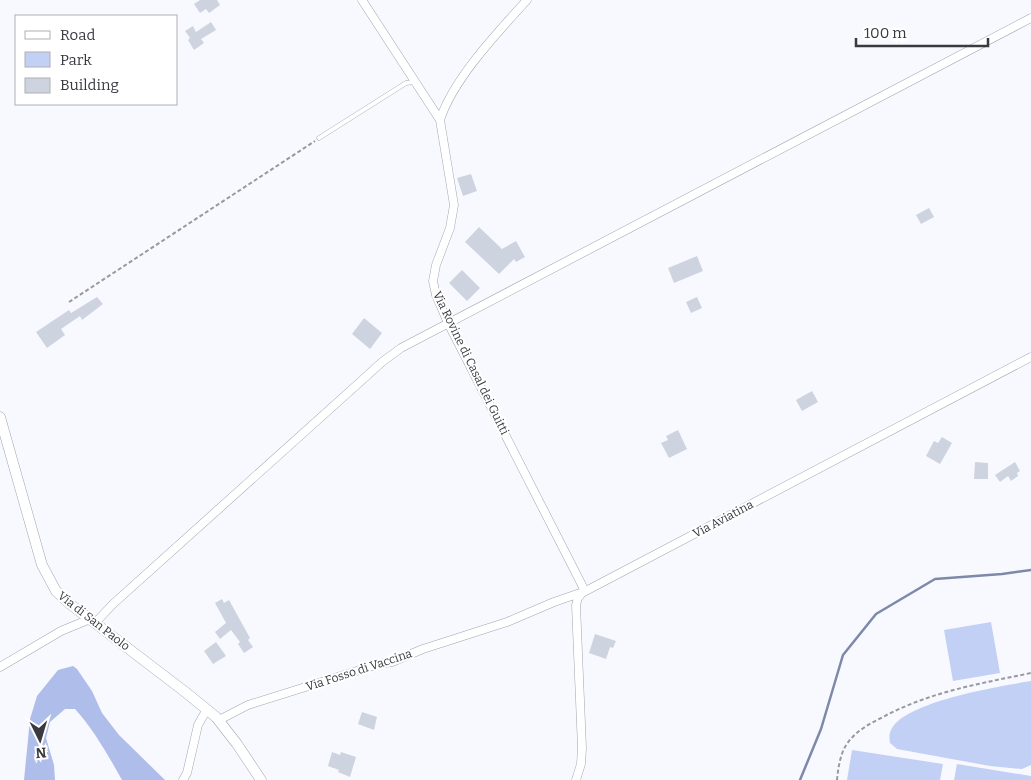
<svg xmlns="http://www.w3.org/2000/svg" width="1031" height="780" viewBox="0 0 1031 780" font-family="Bitter,serif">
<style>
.green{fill:#c3d0f5}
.forest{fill:#aebde9}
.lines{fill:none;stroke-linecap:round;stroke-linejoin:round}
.stream{stroke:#7e88a9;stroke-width:2.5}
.building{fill:#ced3e0}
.service-casing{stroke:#a1a5b2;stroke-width:5}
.minor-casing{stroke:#a1a5b2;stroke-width:9}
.tertiary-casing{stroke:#a1a5b2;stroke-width:11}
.path{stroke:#98999f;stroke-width:2;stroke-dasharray:4 2.5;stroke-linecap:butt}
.service{stroke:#fff;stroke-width:4}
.minor{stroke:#fff;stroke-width:8}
.tertiary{stroke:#fff;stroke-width:10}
.labels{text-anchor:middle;stroke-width:4;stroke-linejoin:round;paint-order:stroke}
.street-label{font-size:12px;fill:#393a40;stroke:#fff}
</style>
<rect width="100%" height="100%" fill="#f8f9ff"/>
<path class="green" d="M991,622l9,51 -47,8 -9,-51z
M1031,681v84l-9,4 -32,-3 -93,-17 -7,-6c-1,-5 -1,-10 2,-15 16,-27 108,-42 139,-47z
M852,750l91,14 -3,16h-93z
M957,764l74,12v4h-77z"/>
<path class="forest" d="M73,666l4,3 15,22 10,22 17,22 46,45h-43c-14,-25 -28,-50 -47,-71h-10l-15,13 -4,16 8,27 1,15h-31l6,-61 7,-23 21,-26z"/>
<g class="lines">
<path class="stream" d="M800,780l21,-51 22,-74 33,-41 59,-35 67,-5 29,-4"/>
</g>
<path class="building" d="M200,0h17l3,5 -11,8 -3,-4 -6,4 -6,-9z
M211,22l5,8 -15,9 3,4 -10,7 -6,-10 2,-2 -5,-7 8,-5 3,6z
M471,174l6,17 -14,5 -6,-18z
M929,208l5,9 -13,7 -5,-9z
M479,227l23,22 14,-8 9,16 -9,5 -2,-3 -15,15 -34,-32z
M697,256l6,15 -29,12 -6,-15z
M462,270l18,18 -13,13 -18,-18z
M97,297l6,7 -21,16 -2,-4 -19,13 4,6 -18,13 -11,-16 33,-22 2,3z
M697,297l5,11 -11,5 -5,-11z
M364,318l18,15 -12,16 -18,-15z
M812,391l6,11 -16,9 -6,-11z
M678,430l9,19 -18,9 -8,-15 7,-3 -2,-4z
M942,437l10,6 -12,21 -14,-8 8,-15 4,2z
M975,462l13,1v16h-14z
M1015,462l5,9 -3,2 1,3 -7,5 -3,-5 -8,6 -5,-7z
M222,599l2,4 5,-3 21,38 -2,2 5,7 -9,6 -6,-9 2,-2 -9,-12 -11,9 -5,-7 11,-9 -11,-20z
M595,634l21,7 -3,7 -3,-1 -4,12 -17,-6z
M216,642l10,14 -13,8 -9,-13z
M362,712l15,5 -3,13 -16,-6z
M332,752l8,3 1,-3 15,5 -6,20 -12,-5 1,-2 -11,-4z"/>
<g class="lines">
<g class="service-casing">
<path id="service" d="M319,138l87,-55 9,-1"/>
</g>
<g class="minor-casing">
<path id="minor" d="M362,0l78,120
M527,0c-29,32 -74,79 -87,120l14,85 -4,23 -14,37 -3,16 3,14 12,28 137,268
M95,623l18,-19 247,-222 22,-20 19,-14 630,-330
M0,667l61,-36 29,-12
M219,720l29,-15 131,-41 13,-2 31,-13 84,-27 47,-20 29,-10
M183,780l4,-7 11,-48 9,-16
M576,780l5,-16 1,-16 -6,-143 2,-7 4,-5 449,-236"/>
</g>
<g class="tertiary-casing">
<path id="tertiary" d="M0,417l42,148 14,26 14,13 114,87 32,26 21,27 24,36"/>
</g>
<path class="path" d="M69,302l246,-161
M837,780c1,-11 3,-24 8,-33 8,-14 22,-22 36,-29 48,-26 97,-34 150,-45"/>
<use href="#service" class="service"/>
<use href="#minor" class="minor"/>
<use href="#tertiary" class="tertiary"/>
</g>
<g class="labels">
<g class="street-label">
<text transform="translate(471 363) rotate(64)" y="4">Via Rovine di Casal dei Guitti</text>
<text transform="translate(723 519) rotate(-28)" y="4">Via Aviatina</text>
<text transform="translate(94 621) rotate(38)" y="4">Via di San Paolo</text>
<text transform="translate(359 670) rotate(-18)" y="4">Via Fosso di Vaccina</text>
</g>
</g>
<rect x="15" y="15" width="162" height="90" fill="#ffffff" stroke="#b0b0b3"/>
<rect x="25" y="31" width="25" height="8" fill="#ffffff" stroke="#b0b0b3"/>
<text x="60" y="40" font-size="15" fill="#393a40">Road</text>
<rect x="25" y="52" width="25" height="15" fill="#c3d0f5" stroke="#b0b0b3"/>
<text x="60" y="65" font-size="15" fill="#393a40">Park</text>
<rect x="25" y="78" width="25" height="15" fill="#ced3e0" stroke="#b0b0b3"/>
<text x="60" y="90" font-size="15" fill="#393a40">Building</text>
<g transform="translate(40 740) rotate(175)" stroke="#ffffff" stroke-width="4" paint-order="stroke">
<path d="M0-4L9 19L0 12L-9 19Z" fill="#393a40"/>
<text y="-8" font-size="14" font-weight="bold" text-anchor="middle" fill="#393a40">N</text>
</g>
<path d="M856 38v8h132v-8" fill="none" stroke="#393a40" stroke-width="2.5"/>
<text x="864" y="38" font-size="15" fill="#393a40" stroke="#ffffff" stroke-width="4" paint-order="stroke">100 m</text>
</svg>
